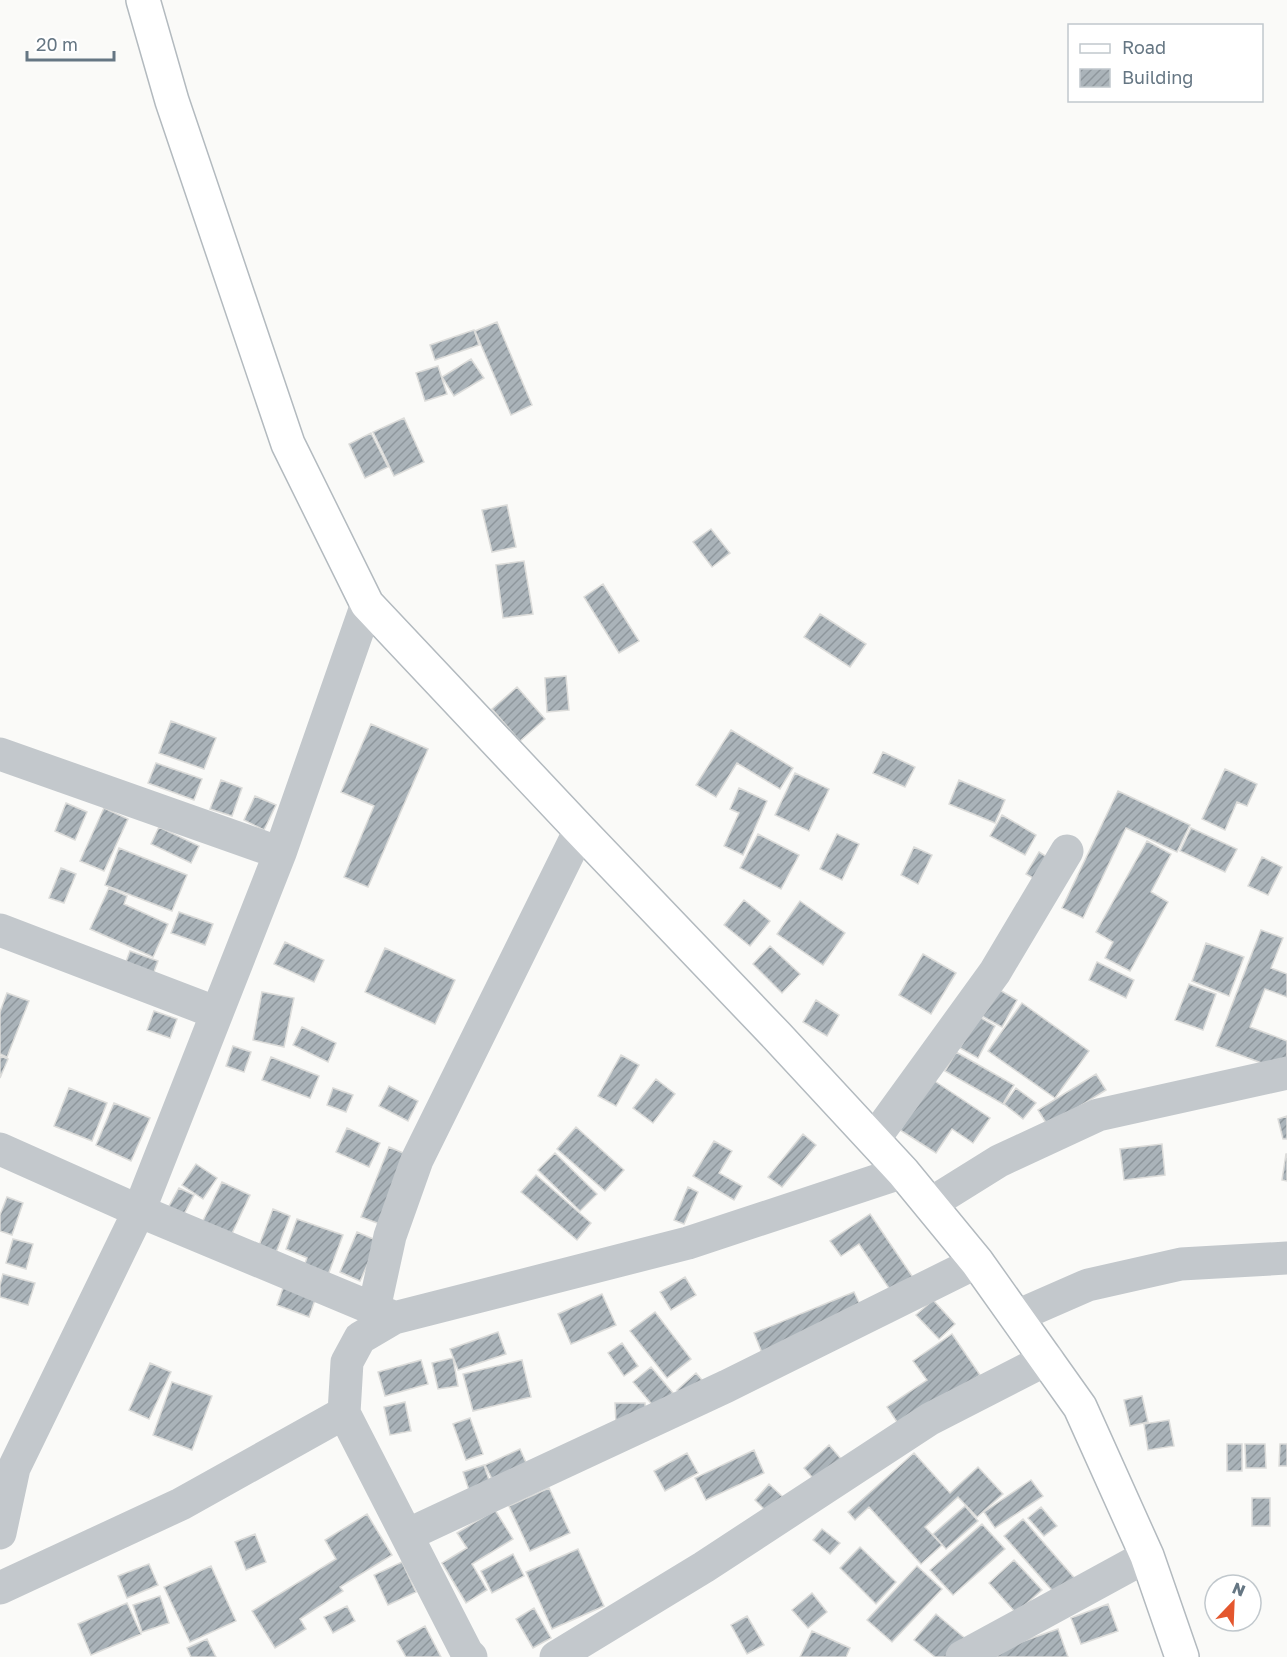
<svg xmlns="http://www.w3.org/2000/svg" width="1287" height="1657" viewBox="0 0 1287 1657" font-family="'Golos Text',sans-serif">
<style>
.building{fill:url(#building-hatch);stroke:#dcdcda;stroke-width:1.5}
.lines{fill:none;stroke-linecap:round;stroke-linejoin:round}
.secondary-casing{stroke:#b3babf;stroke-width:36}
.minor{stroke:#c3c8cc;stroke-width:33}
.secondary{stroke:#fff;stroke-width:33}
</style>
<defs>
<pattern id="building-hatch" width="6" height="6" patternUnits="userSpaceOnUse" patternTransform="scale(1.5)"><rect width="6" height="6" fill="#aab3b9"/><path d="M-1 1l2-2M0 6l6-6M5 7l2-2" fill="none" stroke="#8e969c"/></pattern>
</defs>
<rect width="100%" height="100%" fill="#fafaf8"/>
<path class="building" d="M497,322l35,83 -21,10 -36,-84z
M474,330l5,15 -44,15 -5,-15z
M471,359l13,19 -30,18 -12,-19z
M438,366l9,28 -22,7 -9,-28z
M404,418l20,44 -30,14 -21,-44z
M371,433l17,34 -23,11 -16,-34z
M507,505l9,42 -24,5 -10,-42z
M711,529l19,24 -18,14 -19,-25z
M524,561l9,53 -30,4 -7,-53z
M603,584l36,57 -20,12 -35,-56z
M820,614l46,30 -16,23 -46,-30z
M566,676l3,34 -22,2 -2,-34z
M517,687l28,32 -25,22 -28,-32z
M171,721l45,17 -12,31 -45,-16z
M371,724l57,25 -60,138 -24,-10 30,-71 -33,-14z
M731,730l62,38 -13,21 -43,-26 -21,34 -20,-12z
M883,752l32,15 -10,20 -32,-14z
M156,763l46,16 -8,21 -46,-17z
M1225,769l32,15 -10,22 -10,-4 -12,28 -23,-11z
M795,773l34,16 -20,42 -34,-16z
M221,780l21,8 -10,28 -22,-7z
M959,780l46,20 -10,23 -46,-19z
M739,788l28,13 -24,54 -19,-9 15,-33 -9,-4z
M1118,791l72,34 -13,27 -51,-24 -43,90 -21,-10z
M255,796l21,9 -12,25 -20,-10z
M66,803l21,9 -12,28 -20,-9z
M104,808l24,11 -24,52 -24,-10z
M1002,815l34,20 -11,20 -35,-19z
M159,827l40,19 -8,17 -40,-19z
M1191,828l46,21 -12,23 -45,-21z
M758,834l41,21 -18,34 -41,-21z
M837,834l22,10 -17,36 -22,-11z
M1147,841l24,13 -20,38 17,10 -38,69 -25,-13 8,-16 -17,-10z
M914,847l18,8 -14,29 -17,-9z
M119,848l68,27 -15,36 -67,-26z
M1039,852l13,8 -12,22 -14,-8z
M1262,857l20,10 -14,28 -20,-9z
M61,868l15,6 -12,29 -15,-5z
M109,888l18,8 -3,8 44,20 -15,33 -63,-28z
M744,900l26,21 -20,25 -26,-21z
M800,901l45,32 -22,32 -46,-31z
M179,912l34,12 -8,21 -34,-12z
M1261,930l22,8 -12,30 16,6v23l-22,-8 -15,38 37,14v20l-4,10 -67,-25z
M285,942l39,18 -10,22 -40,-18z
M1206,943l38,14 -15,39 -37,-15z
M770,946l30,28 -18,19 -29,-29z
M385,948l70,32 -20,44 -70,-32z
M130,951l28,10 -9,24 -28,-10z
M923,954l33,19 -25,41 -32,-19z
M1097,962l37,18 -8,18 -37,-18z
M1189,984l27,10 -13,36 -28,-10z
M998,989l19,11 -15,27 -20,-11z
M262,992l32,6 -10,49 -31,-7z
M7,993l22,8 -22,56 -7,-3v-42z
M816,1000l23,15 -12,21 -24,-14z
M1022,1003l67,48 -34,47 -67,-47z
M154,1011l23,8 -7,19 -23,-8z
M978,1016l17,10 -17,32 -18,-10z
M302,1027l34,16 -8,19 -35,-17z
M233,1046l18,6 -7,20 -18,-6z
M956,1052l58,33 -11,19 -58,-33z
M621,1055l18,10 -23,41 -18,-10z
M0,1056l8,3 -8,19z
M271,1057l48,19 -9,22 -48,-18z
M1096,1074l10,16 -58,36 -10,-16z
M656,1079l19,15 -22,29 -20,-15z
M933,1080l57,38 -17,25 -21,-14 -16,24 -36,-23z
M389,1086l29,15 -10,20 -29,-15z
M69,1088l38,15 -15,38 -38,-15z
M333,1088l20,7 -7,17 -19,-7z
M1016,1088l20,15 -13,16 -19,-15z
M114,1103l36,15 -19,43 -35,-16z
M1287,1116v23h-4l-5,-20z
M576,1127l48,43 -19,21 -48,-42z
M347,1128l33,15 -11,24 -33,-15z
M803,1134l13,11 -34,42 -14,-10z
M714,1141l18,10 -13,22 23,13 -8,14 -41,-24z
M1162,1144l3,31 -41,5 -4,-31z
M389,1147l19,8 -28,69 -19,-7z
M555,1153l42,41 -17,17 -42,-41z
M1286,1154h1v27l-5,-1z
M196,1164l21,14 -14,21 -21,-14z
M536,1175l55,48 -14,17 -56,-48z
M222,1182l28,13 -22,47 -29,-13z
M688,1187l10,5 -14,32 -10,-4z
M179,1188l15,7 -11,21 -15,-8z
M7,1197l16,6 -11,32 -12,-4v-16z
M273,1209l17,7 -18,47 -17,-7z
M870,1214l44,65 -21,15 -34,-50 -18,12 -11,-15z
M297,1219l46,16 -18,48 -24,-9 6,-16 -21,-9z
M357,1232l21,9 -18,40 -20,-9z
M13,1239l20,5 -7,25 -20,-6z
M3,1274l32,9 -7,22 -28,-8v-12z
M685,1277l11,18 -25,15 -11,-18z
M284,1285l32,12 -7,20 -32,-12z
M854,1292l9,19 -101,42 -8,-20z
M602,1294l14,31 -45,19 -13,-30z
M933,1300l22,24 -16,15 -23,-24z
M655,1312l36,47 -24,19 -37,-47z
M498,1332l8,22 -48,16 -8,-21z
M952,1334l28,41 -79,53 -14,-21 40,-27 -14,-19z
M622,1343l16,23 -14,10 -16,-23z
M453,1358l5,28 -20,3 -6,-26z
M421,1360l7,24 -43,12 -7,-24z
M522,1360l9,37 -58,14 -10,-37z
M150,1363l21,9 -22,47 -20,-9z
M651,1367l22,26 -18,15 -22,-26z
M696,1373l11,13 -19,17 -11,-13z
M172,1382l40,14 -20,54 -39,-15z
M1142,1396l6,26 -18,4 -6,-26z
M405,1402l6,29 -21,4 -6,-28z
M615,1403h30l1,20h-30z
M470,1418l13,36 -17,6 -13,-36z
M1169,1420l5,26 -26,4 -4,-26z
M1227,1444h15v27h-15z
M1245,1444h20l1,24h-20z
M1280,1444h7v22h-8z
M829,1445l13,15 -25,23 -13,-15z
M520,1449l8,18 -34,16 -9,-18z
M754,1450l10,23 -58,27 -11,-22z
M687,1453l11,20 -33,18 -11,-20z
M914,1453l36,40 28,-26 25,27 -26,23 -19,-20 -33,30 17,18 -21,19 -52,-57 -14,13 -7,-8z
M484,1465l7,21 -21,7 -7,-21z
M1031,1480l12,16 -48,32 -11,-16z
M769,1484l16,15 -15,16 -15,-15z
M549,1488l21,45 -40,18 -21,-45z
M1252,1498h18v28h-18z
M965,1506l13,15 -32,28 -13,-15z
M1041,1507l16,19 -13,10 -16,-18z
M495,1510l18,29 -41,25 15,26 -21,13 -24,-40 25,-15 -10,-15z
M367,1514l25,41 -52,32 3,4 -43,28 6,10 -31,19 -23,-37 84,-52 -11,-19z
M1023,1519l54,62 -19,16 -54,-61z
M982,1524l23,25 -52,46 -23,-25z
M822,1529l18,14 -10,11 -17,-14z
M255,1534l11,28 -20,8 -11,-28z
M860,1547l36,35 -20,22 -36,-36z
M578,1549l26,57 -52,23 -26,-57z
M513,1554l11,22 -32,17 -11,-22z
M1014,1560l28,30 -26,23 -27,-30z
M402,1562l14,30 -28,13 -14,-30z
M149,1564l9,21 -31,13 -9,-22z
M211,1566l25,55 -46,21 -26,-55z
M917,1566l25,23 -50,53 -25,-22z
M812,1593l15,19 -19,16 -16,-18z
M160,1596l9,27 -27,9 -9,-27z
M127,1603l14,31 -50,21 -13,-31z
M1108,1604l10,27 -37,13 -10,-26z
M347,1606l8,15 -22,12 -9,-16z
M534,1608l17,30 -18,10 -17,-29z
M936,1614l31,26 -15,17h-17l-21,-17z
M747,1616l17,29 -17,9 -16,-29z
M425,1626l16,31h-35l-9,-16z
M1058,1629l10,28h-71l-2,-6z
M812,1631l38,17 -4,9h-46z
M207,1639l9,18h-25l-4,-9z"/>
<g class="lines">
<g class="secondary-casing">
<path id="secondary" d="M143,0l29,101 116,343 79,160 213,226 197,206 126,136 74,90 103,145 67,149 35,101"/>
</g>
<path class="minor" d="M0,754l280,99
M0,930l217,83
M874,1139l121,-167 72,-121
M0,1149l139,62 254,106
M930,1204l69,-43 99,-46 189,-42
M374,1309l16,-73 27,-76 163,-330
M1017,1316l71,-31 93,-21 106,-6
M0,1533l14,-65 125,-257 141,-358 87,-249
M407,1535l320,-149 250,-124
M0,1588l181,-84 163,-91
M471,1657l-4,-4 -123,-240 3,-51 13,-24 34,-20 294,-75 215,-71
M556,1657l148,-90 226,-148 117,-60
M962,1657l185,-101"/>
<use href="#secondary" class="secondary"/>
</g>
<rect x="1068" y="24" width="195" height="78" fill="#ffffff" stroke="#c1c8cd" stroke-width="1.5"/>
<rect x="1080" y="44" width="30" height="9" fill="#ffffff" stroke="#c1c8cd" stroke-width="1.5"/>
<text x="1122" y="54" font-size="18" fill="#657683">Road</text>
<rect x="1080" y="69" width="30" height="18" fill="url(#building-hatch)" stroke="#c1c8cd" stroke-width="1.5"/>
<text x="1122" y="84" font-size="18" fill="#657683">Building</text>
<g transform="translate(1233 1603) rotate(23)"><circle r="28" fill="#ffffff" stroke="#c1c8cd" stroke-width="1.5"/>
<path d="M0-4.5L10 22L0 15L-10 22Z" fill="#e4572e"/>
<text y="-9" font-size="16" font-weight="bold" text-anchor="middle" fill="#657683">N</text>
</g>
<path d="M27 51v9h87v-9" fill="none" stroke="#657683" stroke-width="3"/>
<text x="36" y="51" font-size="18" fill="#657683" stroke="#ffffff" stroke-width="4.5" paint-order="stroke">20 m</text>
</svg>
